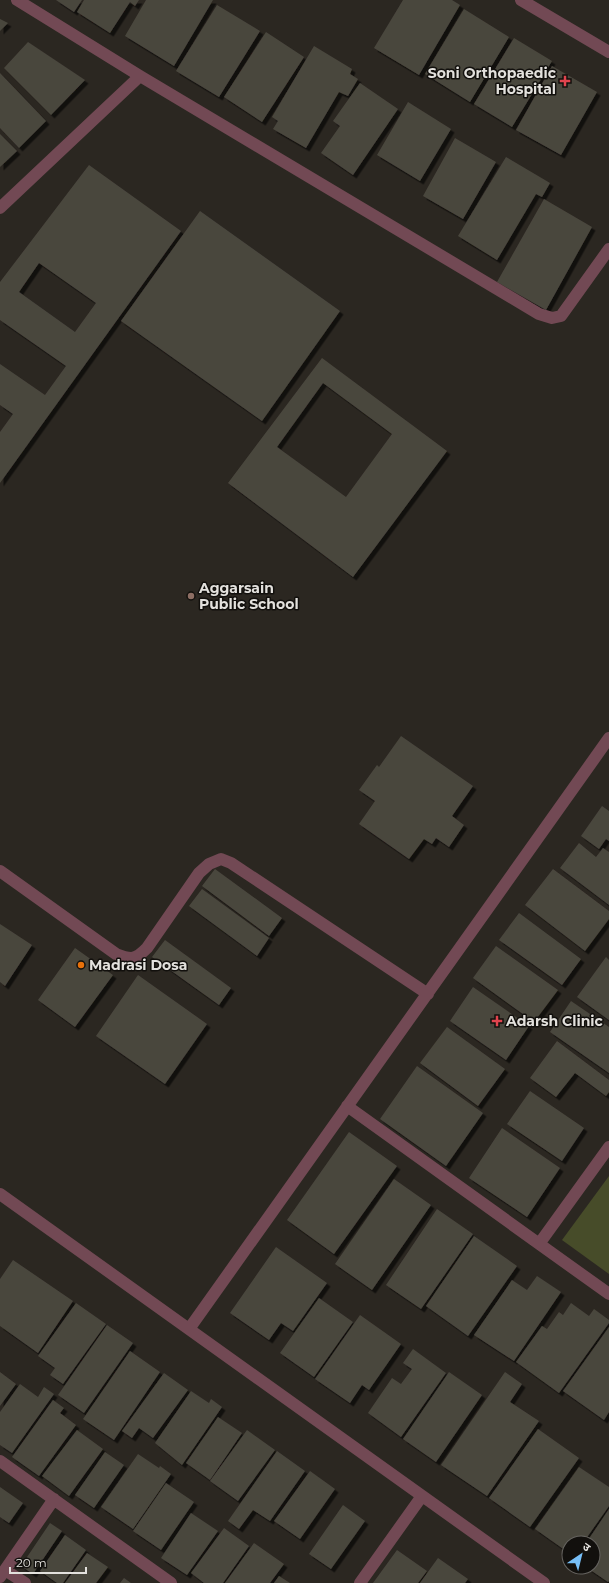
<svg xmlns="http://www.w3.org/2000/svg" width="609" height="1583" viewBox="0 0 609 1583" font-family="Montserrat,'Noto Sans Devanagari',sans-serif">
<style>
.green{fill:#474c29}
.building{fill:#4a463e;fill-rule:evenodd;filter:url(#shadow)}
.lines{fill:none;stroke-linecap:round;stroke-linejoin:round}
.minor{stroke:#724954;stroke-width:12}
.health-dot{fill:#e0444e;stroke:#12100d;stroke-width:1.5}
.education-dot{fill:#8d6e63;stroke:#12100d;stroke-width:1.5}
.food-dot{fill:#e8710a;stroke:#12100d;stroke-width:1.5}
.labels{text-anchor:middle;stroke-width:3;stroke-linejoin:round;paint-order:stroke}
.poi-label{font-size:14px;font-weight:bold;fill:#e3e1dd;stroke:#12100d;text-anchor:start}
</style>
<defs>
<filter id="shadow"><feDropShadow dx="3.5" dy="3.5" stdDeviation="0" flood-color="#0009"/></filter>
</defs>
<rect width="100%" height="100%" fill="#2b2721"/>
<path class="green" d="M609,1176v98l-47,-34z"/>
<path class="building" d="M56,0h26l-8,12z
M84,0h55l-4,6 -5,-4 -20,31 -33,-21z
M146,0h67l-39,66 -49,-30z
M403,0h49l8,5 -41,70 -45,-27z
M217,5l43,26 -41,66 -43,-26z
M464,9l45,28 -39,65 -45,-28z
M0,19l8,4 -8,8z
M266,32l38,25 -42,65 -38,-25z
M514,38l38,23 -40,66 -38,-23z
M28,42l57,38 -34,35 -47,-47z
M314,46l38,23 -2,5 8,5 -10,17 -9,-4 -33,56 -33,-19 5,-8 -6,-4z
M552,66l45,26 -36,63 -45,-25z
M0,73l46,48 -27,27 -19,-20z
M360,83l38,26 -45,66 -32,-22 19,-27 -7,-5z
M408,102l43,27 -31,52 -43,-26z
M0,134l17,17 -17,16z
M455,138l41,24 -33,57 -40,-23z
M506,157l44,26 -8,14 -6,-3 -39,66 -39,-24z
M89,165l92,66 -181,252v-51l13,-18 -13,-9v-41l45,31 21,-29 -66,-46v-38zM39,263l57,40 -21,29 -56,-40z
M544,199l48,28 -46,83 -49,-28z
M200,211l140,100 -78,110 -141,-100z
M322,358l125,93 -94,126 -125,-94zM323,383l69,51 -46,63 -69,-50z
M401,736l72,50 -21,30 12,9 -15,22 -13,-9 -4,6 -8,-5 -15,20 -50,-35 16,-23 -16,-11 18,-25 2,2z
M602,806l7,5v30l-3,-2 -7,10 -18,-13z
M579,843l17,14 7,-9 6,4v53l-49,-37z
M215,869l67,49 -13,18 -67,-50z
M553,869l56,42v8l-24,32 -60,-46z
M202,889l67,49 -12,18 -68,-50z
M519,913l62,46 -19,26 -63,-45z
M0,924l32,21 -27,41 -5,-4z
M165,940l66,48 -12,17 -67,-48z
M496,946l62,44 -24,32 -61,-44z
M75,948l38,27 -38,52 -37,-27z
M606,957l3,3v60l-32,-23z
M138,975l69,49 -42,60 -69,-48z
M473,987l56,39 -23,34 -56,-39z
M571,1001l38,26v46l-59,-41z
M447,1027l58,42 -27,37 -58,-43z
M557,1041l52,39v12l-3,4 -31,-23 -19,24 -26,-19z
M417,1066l66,47 -37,53 -66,-47z
M530,1091l54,37 -22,33 -55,-37z
M502,1128l58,40 -33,49 -58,-39z
M349,1132l48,34 -63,88 -47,-34z
M394,1179l37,26 -59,85 -37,-26z
M437,1209l36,25 -52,75 -35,-24z
M474,1236l43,30 -49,70 -42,-30z
M276,1247l51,36 -34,48 -12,-8 -12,17 -39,-27z
M13,1260l60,41 -35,52 -38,-27v-47z
M537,1276l24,16 -47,69 -40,-26 38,-55 15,10z
M319,1298l34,24 -39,55 -34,-24z
M76,1303l30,21 -43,60 -13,-9 5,-7 -17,-12z
M571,1303l18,13 5,-7 15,11v3l-50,70 -43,-31 26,-36 5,3 12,-17 4,3z
M360,1315l41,29 -32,46 -7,-5 -12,18 -35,-24z
M107,1325l26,18 -49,70 -26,-18z
M609,1327v85l-5,8 -41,-29z
M413,1349l33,24 -45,64 -33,-24 24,-35 9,6 11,-15 -9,-6z
M130,1351l30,21 -46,68 -31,-21z
M0,1372l16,12 -16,22z
M449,1372l33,23 -46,67 -33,-23z
M505,1372l17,12 -12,18 29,19 -52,75 -46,-31z
M164,1373l24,17 -35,48 -14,-10 -7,10 -10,-7z
M20,1384l18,13 6,-10 10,7 -42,59 -12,-8v-33z
M191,1391l18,12 2,-4 11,8 -40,58 -27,-22z
M53,1400l11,8 -4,5 16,12 -37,51 -27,-19z
M218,1417l24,16 -32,47 -24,-17z
M538,1429l41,29 -49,69 -41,-29z
M77,1430l26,19 -34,47 -27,-20z
M247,1430l28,20 -37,51 -28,-20z
M277,1451l28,20 -35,50 -17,-11 -14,19 -11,-8z
M105,1452l19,13 -30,43 -19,-13z
M138,1454l21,14 1,-2 11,8 -38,55 -32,-22z
M579,1467l30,20v19l-26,37h-14v10l-34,-24z
M310,1471l25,18 -35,50 -26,-18z
M166,1483l28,19 -33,48 -28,-19z
M0,1487l23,16 -14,20 -9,-6z
M343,1505l22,16 -34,48 -22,-15z
M609,1509v72l-1,1 -22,-15h7v-24h-7z
M191,1513l27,18 -31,44 -26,-17z
M50,1523l12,8 -29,43 -12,-8z
M224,1528l25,18 -26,37h-19l-13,-10z
M65,1535l21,15 -23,33h-6l-17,-12z
M254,1543l30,21 -14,19h-45z
M397,1550l30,21 -9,12h-45z
M87,1553l21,14 -12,16h-31z
M438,1558l30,21 -3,4h-45z
M279,1576l11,7h-16z
M124,1578l7,5h-11z"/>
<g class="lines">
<path class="minor" d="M17,0l123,76 399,238 13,4 9,-2 48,-67
M521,0l88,52
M0,208l140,-132
M0,871l116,83c16,6 19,6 31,-6l52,-75 10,-9 12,-5 10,4 197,131
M347,1106l262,188
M0,1194l544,389
M539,1244l70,-97
M189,1329l420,-591
M0,1461l171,122
M5,1570l20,13
M0,1577l54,-78
M360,1583l62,-87"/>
</g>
<g class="health-dot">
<path d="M563 75h4v4h4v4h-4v4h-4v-4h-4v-4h4z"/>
<path d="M495 1015h4v4h4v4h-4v4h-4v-4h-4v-4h4z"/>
</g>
<circle class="education-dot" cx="191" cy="596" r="4"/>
<circle class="food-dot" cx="81" cy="965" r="4"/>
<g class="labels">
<g class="poi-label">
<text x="556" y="78" text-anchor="end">Soni Orthopaedic<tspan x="556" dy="16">Hospital</tspan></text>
<text x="199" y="593">Aggarsain<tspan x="199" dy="16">Public School</tspan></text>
<text x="89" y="970">Madrasi Dosa</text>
<text x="506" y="1026">Adarsh Clinic</text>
</g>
</g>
<g transform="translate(581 1555) rotate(35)"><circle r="19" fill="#12100d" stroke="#666460"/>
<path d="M0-3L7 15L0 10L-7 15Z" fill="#77bff7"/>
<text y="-6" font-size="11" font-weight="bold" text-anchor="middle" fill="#e3e1dd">उ</text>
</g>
<path d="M10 1567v6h76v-6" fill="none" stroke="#e3e1dd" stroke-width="2"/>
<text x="16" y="1567" font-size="12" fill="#e3e1dd" stroke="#12100d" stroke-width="3" paint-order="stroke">20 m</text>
</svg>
